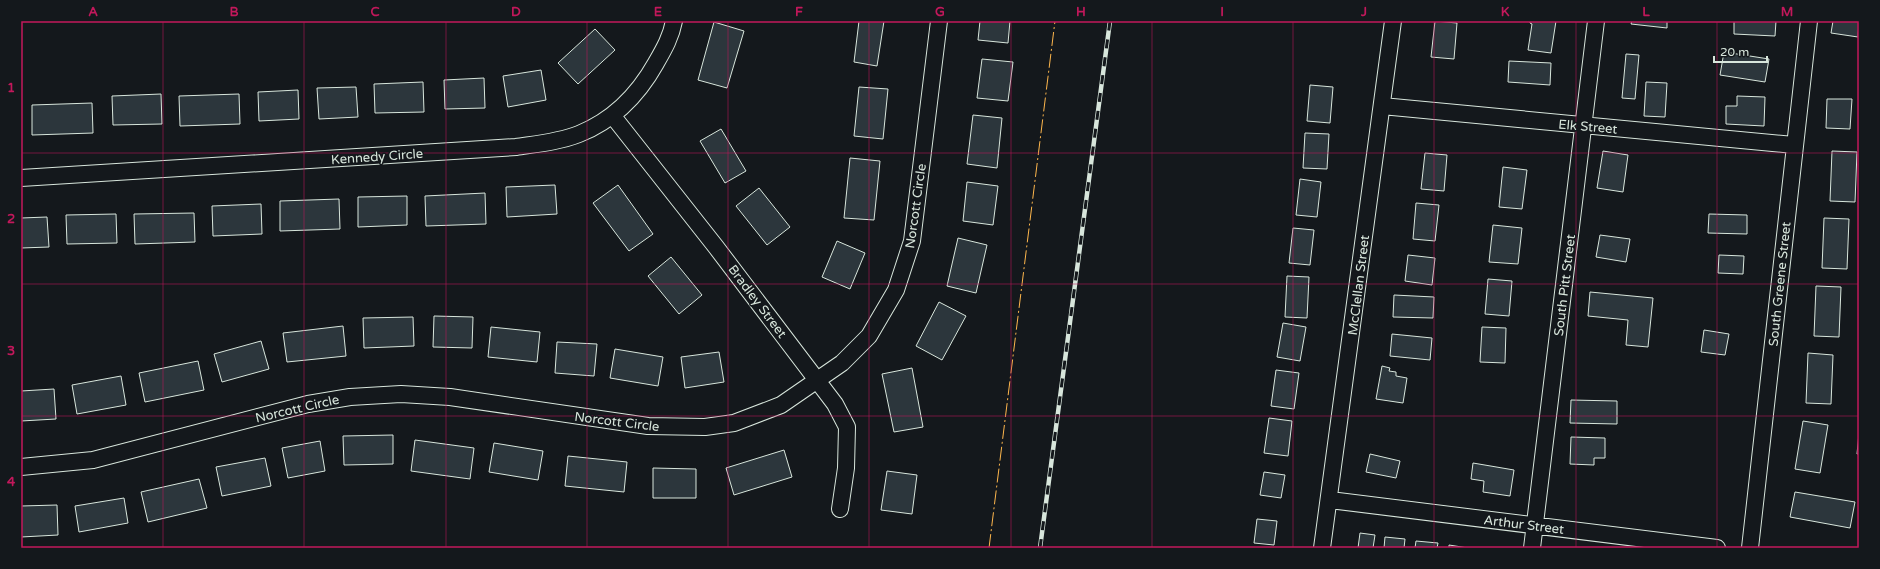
<svg xmlns="http://www.w3.org/2000/svg" width="1880" height="569" viewBox="0 0 1880 569" font-family="'Varela Round',sans-serif">
<style>
.building{fill:#2c363c;stroke:#d8e6dc}
.lines{fill:none;stroke-linecap:round;stroke-linejoin:round}
.street-casing{stroke:#d8e6dc;stroke-width:18}
.street{stroke:#14181c;stroke-width:16}
.rail-casing{stroke:#d8e6dc;stroke-width:4.5}
.rail{stroke:#14181c;stroke-width:3;stroke-dasharray:9;stroke-linecap:butt}
.power{stroke:#ffb74d;stroke-width:1;stroke-dasharray:14 3 2 3;stroke-linecap:butt}
.grid{fill:none;stroke:#c2185b;stroke-width:1;stroke-opacity:0.55}
.labels{text-anchor:middle;stroke-width:3;stroke-linejoin:round;paint-order:stroke}
.street-label{font-size:13px;fill:#d8e6dc;stroke:#14181c}
.neatline{fill:none;stroke:#c2185b;stroke-width:1.5}
.grid-label{font-size:13px;text-anchor:middle;font-weight:bold;fill:#c2185b}
</style>
<rect width="100%" height="100%" fill="#14181c"/>
<path class="building" d="M859,21h25l-7,45 -23,-4z
M980,21h30l-2,22 -30,-3z
M1435,21l22,2 -3,36 -23,-2z
M1530,21h26l-5,32 -23,-3 4,-26 -2,-1z
M1632,21h35v7l-36,-4z
M1734,21h42l-1,15 -41,-2z
M1833,21h26l-1,16 -27,-4z
M714,22l30,9 -17,57 -29,-8z
M595,29l20,21 -37,34 -20,-21z
M1724,52l45,7 -4,23 -45,-7z
M1626,54l13,1 -4,44 -13,-1z
M982,59l31,3 -5,39 -31,-3z
M1509,61l42,2 -1,22 -42,-3z
M541,70l5,30 -38,7 -5,-31z
M484,78l1,30 -40,1 -1,-29z
M423,82l1,30 -49,1 -1,-29z
M1646,82l21,1 -2,34 -21,-1z
M1310,85l23,2 -3,36 -23,-2z
M356,87l2,30 -39,2 -2,-31z
M859,87l29,2 -5,50 -29,-3z
M298,90l1,29 -40,2 -1,-29z
M161,94l1,30 -49,1 -1,-29z
M239,94l1,30 -60,2 -1,-30z
M1737,96l28,1 -1,29 -38,-2v-18h11z
M1827,99h25l-2,30 -24,-1z
M92,103l1,30 -61,2v-30z
M973,115l29,3 -5,50 -30,-4z
M721,129l25,42 -21,12 -25,-42z
M1305,133l24,1 -2,35 -24,-1z
M1603,151l25,4 -5,37 -26,-4z
M1832,151l25,1 -2,50 -25,-1z
M1425,153l22,2 -3,36 -23,-2z
M850,158l30,3 -6,59 -30,-2z
M1503,167l24,3 -5,39 -23,-2z
M1300,179l21,3 -4,35 -21,-2z
M967,182l31,4 -5,39 -30,-4z
M555,185l2,29 -50,3 -1,-30z
M618,185l35,49 -24,17 -36,-48z
M759,188l31,39 -23,18 -31,-39z
M485,193l1,31 -60,2 -1,-30z
M407,196v29l-49,2v-30z
M339,199l1,30 -60,2v-30z
M1416,203l23,2 -4,36 -22,-2z
M261,204l1,30 -49,2 -1,-30z
M194,213l1,29 -60,2 -1,-30z
M116,214l1,29 -50,1 -1,-29z
M1709,214l38,1v19l-39,-1z
M47,217l2,30 -28,1v-30z
M1824,218l25,1 -2,50 -25,-1z
M1493,225l29,3 -4,36 -29,-2z
M1293,228l21,2 -4,35 -21,-2z
M1600,235l30,4 -4,23 -30,-5z
M958,238l29,7 -11,48 -29,-7z
M837,241l28,12 -15,36 -28,-12z
M1408,255l27,3 -3,27 -27,-4z
M1719,255l25,1 -1,18 -25,-1z
M671,257l31,38 -23,19 -31,-38z
M1287,276l22,1 -2,41 -22,-1z
M1488,279l24,2 -3,35 -24,-2z
M1816,286l25,1 -2,50 -25,-1z
M1590,292l63,6 -5,49 -22,-2 2,-25 -40,-4z
M1394,295l40,2 -1,21 -40,-1z
M939,302l27,14 -24,44 -26,-14z
M434,316l39,1 -1,31 -39,-1z
M413,317l1,29 -50,2 -1,-30z
M1283,323l23,4 -6,34 -23,-4z
M343,326l3,30 -59,6 -4,-29z
M491,327l49,5 -3,30 -49,-5z
M1482,327l24,1 -1,35 -25,-1z
M1704,330l25,4 -4,21 -24,-3z
M1392,334l40,4 -2,22 -40,-4z
M261,341l8,28 -47,13 -8,-28z
M557,342l40,2 -3,32 -39,-3z
M615,349l48,8 -5,29 -48,-8z
M719,352l5,30 -39,6 -4,-31z
M1808,353l25,2 -2,49 -25,-1z
M198,361l6,29 -59,12 -6,-29z
M1382,366l8,2 -1,3 7,1v4l11,2 -4,25 -27,-4z
M912,368l11,59 -29,5 -12,-58z
M1276,370l23,3 -5,36 -23,-3z
M121,376l5,29 -49,9 -5,-29z
M54,389l2,30 -35,2v-30z
M1571,400l46,1v23l-47,-1z
M1269,418l23,3 -4,35 -24,-3z
M1803,421l25,4 -8,48 -25,-4z
M1859,433v21h-2z
M393,435v29l-49,1 -1,-29z
M1571,437l34,1v20h-11v7l-24,-1z
M415,440l59,8 -4,31 -59,-8z
M320,441l5,30 -37,7 -6,-30z
M494,443l49,8 -5,29 -49,-8z
M784,450l8,27 -58,18 -8,-27z
M1370,454l30,7 -4,17 -30,-6z
M568,456l59,6 -3,30 -59,-6z
M265,458l6,28 -49,10 -6,-29z
M1473,463l41,7 -4,26 -27,-4 1,-11 -13,-2z
M653,468l43,1v29h-43z
M887,471l30,4 -5,39 -31,-4z
M1264,472l21,3 -4,23 -21,-3z
M199,479l8,29 -59,14 -7,-30z
M1795,492l60,10 -5,26 -60,-11z
M124,498l4,25 -49,9 -4,-26z
M57,505l1,30 -37,2v-31z
M1257,519l20,2 -3,24 -20,-2z
M1360,533l15,2 -2,13h-15z
M1385,537l20,2 -1,9h-20z
M1416,541l22,2 -1,5h-22z
M1449,545l19,3h-19z"/>
<g class="lines">
<g class="street-casing">
<path id="street" d="M1382,106l412,39
M612,115l104,132 119,157 12,23 -1,41 -6,41
M21,178l495,-31c20,-3 43,-5 63,-13 35,-14 59,-39 77,-71 8,-14 15,-26 18,-42
M21,467l72,-7 215,-56 42,-7 51,-3 49,3 198,29 57,1 29,-4 47,-18 61,-42 27,-27 27,-46 16,-49 27,-220
M1330,500l387,48
M1322,548l71,-527
M1532,548l64,-527
M1750,548l59,-527"/>
</g>
<use href="#street" class="street"/>
<g class="rail-casing">
<path id="rail" d="M1040,548l70,-527"/>
</g>
<use href="#rail" class="rail"/>
<path class="power" d="M989,548l66,-527"/>
</g>
<path class="grid" d="M163,21v527M304,21v527M446,21v527M587,21v527M728,21v527M869,21v527M1011,21v527M1152,21v527M1293,21v527M1434,21v527M1576,21v527M1717,21v527M21,153h1838M21,284h1838M21,416h1838"/>
<g class="labels">
<g class="street-label">
<text transform="translate(1588 126) rotate(5)" y="5">Elk Street</text>
<text transform="translate(377 156) rotate(-4)" y="5">Kennedy Circle</text>
<text transform="translate(915 206) rotate(-82)" y="5">Norcott Circle</text>
<text transform="translate(1779 284) rotate(-84)" y="5">South Greene Street</text>
<text transform="translate(1358 285) rotate(-83)" y="5">McClellan Street</text>
<text transform="translate(1564 285) rotate(-83)" y="5">South Pitt Street</text>
<text transform="translate(758 301) rotate(53)" y="5">Bradley Street</text>
<text transform="translate(297 408) rotate(-13)" y="5">Norcott Circle</text>
<text transform="translate(617 421) rotate(7)" y="5">Norcott Circle</text>
<text transform="translate(1524 524) rotate(7)" y="5">Arthur Street</text>
</g>
</g>
<rect width="1880" height="569" fill="none" stroke="#14181c" stroke-width="44"/>
<path d="M1714 56v6h53v-6" fill="none" stroke="#d8e6dc" stroke-width="2"/>
<text x="1720" y="56" font-size="12" fill="#d8e6dc" stroke="#14181c" stroke-width="3" paint-order="stroke">20 m</text>
<rect x="22" y="22" width="1836" height="525" class="neatline"/>
<g class="grid-label">
<text x="93" y="16">A</text>
<text x="234" y="16">B</text>
<text x="375" y="16">C</text>
<text x="516" y="16">D</text>
<text x="658" y="16">E</text>
<text x="799" y="16">F</text>
<text x="940" y="16">G</text>
<text x="1081" y="16">H</text>
<text x="1222" y="16">I</text>
<text x="1364" y="16">J</text>
<text x="1505" y="16">K</text>
<text x="1646" y="16">L</text>
<text x="1787" y="16">M</text>
<text x="11" y="92">1</text>
<text x="11" y="223">2</text>
<text x="11" y="355">3</text>
<text x="11" y="486">4</text>
</g>
</svg>
